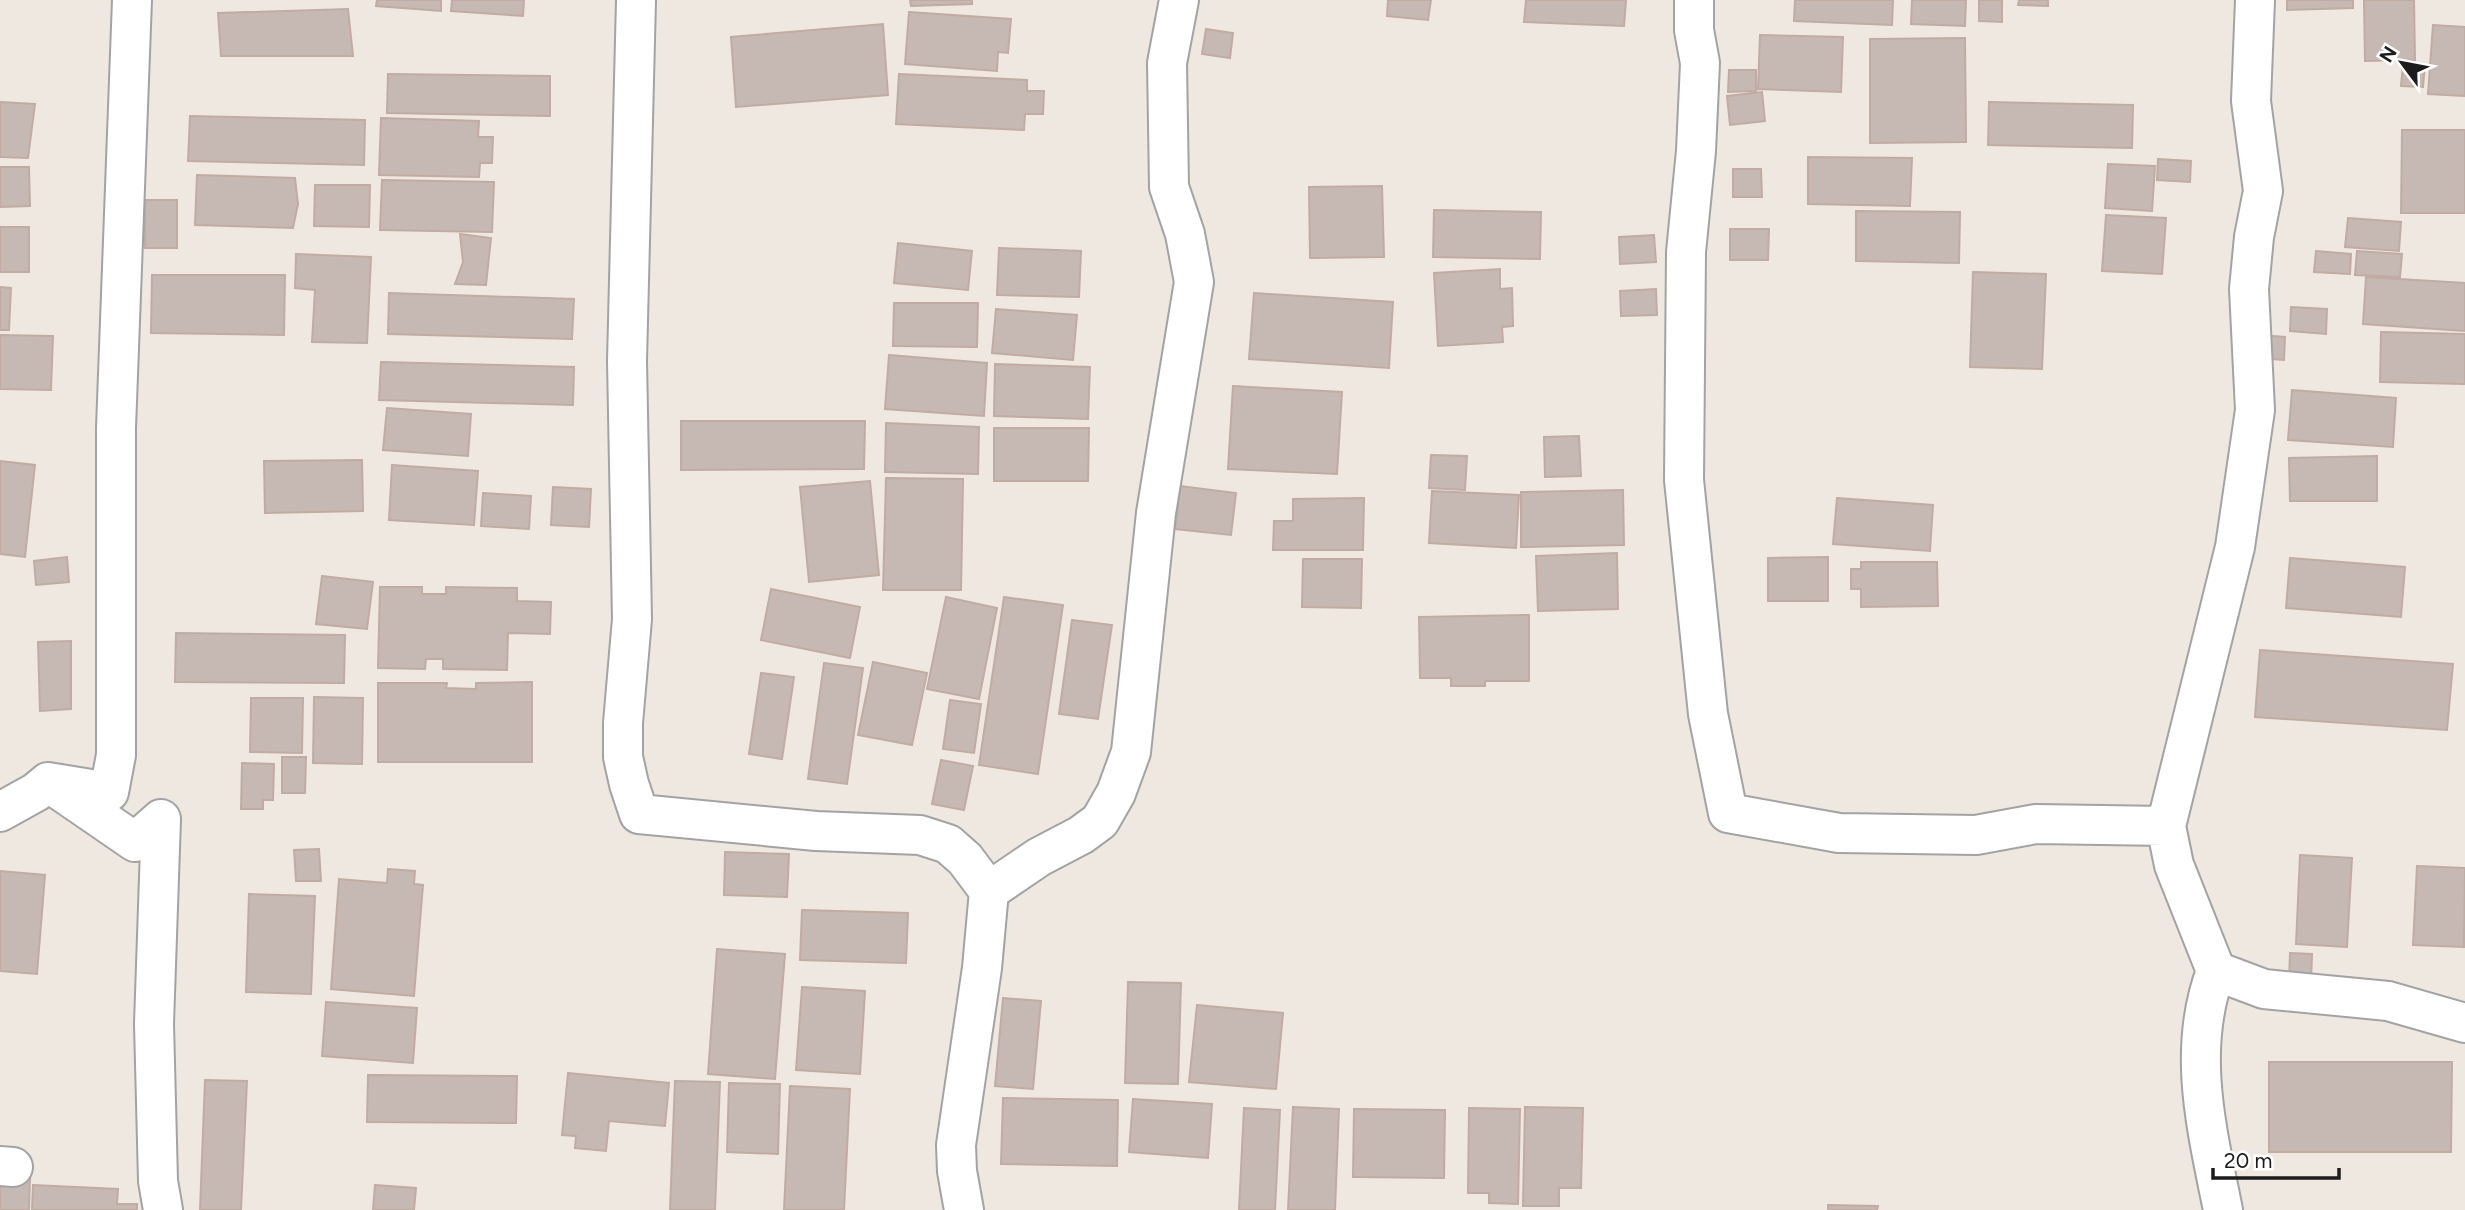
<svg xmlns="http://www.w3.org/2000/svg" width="2465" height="1210" viewBox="0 0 2465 1210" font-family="Figtree,sans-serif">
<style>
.building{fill:#c6b9b4;stroke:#c1aba2;stroke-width:2}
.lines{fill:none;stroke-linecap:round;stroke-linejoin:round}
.street-casing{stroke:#a3a3a3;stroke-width:42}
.street{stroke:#fff;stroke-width:38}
</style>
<rect width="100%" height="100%" fill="#eee8e1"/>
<path class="building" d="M377,0h64v11l-65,-5z
M452,0h72l-1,16 -72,-5z
M910,0h62v4l-61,2z
M1388,0h43l-3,20 -41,-4z
M1526,0h100l-2,26 -100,-4z
M1795,0h98l-1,25 -98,-4z
M1912,0h54l-1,26 -54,-2z
M1979,0h23v22l-23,-1z
M2019,0h29v6l-30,-1z
M2287,0h66v8l-66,2z
M2364,0h50l1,60 -50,1z
M348,9l5,47h-132l-3,-43z
M909,12l102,7 -3,34 -10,-1 -1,19 -92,-7z
M883,24l5,71 -152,12 -5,-70z
M2433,25l32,2v69l-37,-2z
M1206,29l27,4 -3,25 -28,-4z
M1760,35l83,2 -2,55 -83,-3z
M1965,38l1,104 -96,1v-104z
M2403,64l22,1 -2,22 -22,-1z
M1729,70h27v21l-28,1z
M388,74l162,2v40l-163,-3z
M899,74l128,6v11h17l-1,23h-18l-1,16 -128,-6z
M1762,92l3,29 -35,4 -3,-29z
M0,102l35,2 -7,54 -28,-1z
M1989,102l144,3 -1,43 -144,-3z
M190,116l175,4 -1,45 -176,-4z
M381,118l98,3 -1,16h15l-1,26h-12l-1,14 -100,-2z
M2402,130h63v83h-64z
M1808,157l104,1 -2,48 -102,-2z
M2158,159l33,2 -1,21 -33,-2z
M2108,164l47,2 -3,45 -47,-3z
M0,167h29l1,39 -30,1z
M1733,169h28l1,28h-29z
M197,175l98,3 3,26 -5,24 -98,-3z
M382,180l112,2 -2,50 -112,-2z
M315,185h55l-1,42 -55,-1z
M1382,186l2,71 -74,1 -1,-71z
M145,200h32v48h-32z
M1434,210l107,2 -1,47 -107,-2z
M1856,211l104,1 -1,51 -103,-2z
M2106,215l60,3 -4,56 -60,-3z
M2348,218l53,4 -2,29 -54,-4z
M0,227h29v45h-29z
M1730,229h39l-1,31h-38z
M460,234l31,4 -5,47 -31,-1 8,-22z
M1654,235l2,27 -36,2 -1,-27z
M898,243l74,8 -4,39 -74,-7z
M999,248l82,3 -2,46 -82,-2z
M2316,251l35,3 -1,20 -36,-2z
M2357,251l45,3 -2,23 -45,-2z
M296,254l75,3 -4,86 -55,-1 3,-52 -20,-2z
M1500,269v20l12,-1 1,38 -11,1 1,15 -65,4 -4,-73z
M1973,272l73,2 -4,95 -72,-2z
M152,275h133l-1,60 -133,-2z
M2366,277l99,6v48l-102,-7z
M0,287l11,1 -2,42h-9z
M1656,289l1,26 -36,1 -1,-25z
M389,293l185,6 -2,40 -184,-5z
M1254,293l139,9 -4,66 -140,-9z
M894,303h84l-1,44 -84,-1z
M2291,307l36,2 -1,25 -36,-3z
M996,309l81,6 -4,45 -81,-7z
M2381,332l84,2v50l-85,-2z
M0,335l53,1 -2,54 -51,-1z
M2259,335l26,2 -1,23 -27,-2z
M889,355l98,8 -3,53 -99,-7z
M381,362l193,5 -1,38 -194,-5z
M995,364l95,3 -2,52 -94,-3z
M1233,386l109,6 -5,82 -109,-5z
M2292,390l104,8 -3,49 -105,-7z
M387,408l84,6 -3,42 -85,-6z
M681,421h184l-1,48 -183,1z
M886,423l93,4 -1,47 -93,-2z
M994,428h95l-1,53h-94z
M1579,436l2,40 -36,1 -1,-40z
M1431,455l36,1 -2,34 -36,-2z
M2377,456v45h-87l-1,-43z
M362,460l1,51 -98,2 -1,-52z
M0,461l35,4 -10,92 -25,-3z
M392,465l86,6 -4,54 -85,-5z
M886,478l77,1 -2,111h-78z
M870,481l9,94 -70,7 -9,-95z
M1180,486l56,7 -5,42 -56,-6z
M553,487l38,2 -2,38 -38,-2z
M1623,490l1,55 -103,2v-55z
M1432,491l87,4 -3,53 -87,-5z
M483,493l48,3 -2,33 -48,-3z
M1364,498l-1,52h-90l1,-29h19v-22z
M1837,498l96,7 -3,46 -97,-7z
M1617,553l1,56 -80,2 -2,-55z
M67,557l2,25 -33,3 -2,-24z
M1828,557v44h-60v-43z
M2290,558l115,9 -4,50 -115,-9z
M1303,559h59l-1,49 -59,-1z
M1861,562h76l1,44 -77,1v-18h-10v-20h10z
M322,576l51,6 -6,47 -51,-5z
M380,587h42v7h24v-7l71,1v13l34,1 -1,32 -42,-1 -1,37 -64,-1v-10h-17l-1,10 -47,-1z
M771,589l89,18 -10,51 -89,-18z
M946,597l51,11 -18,91 -52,-10z
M1004,597l59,8 -25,169 -59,-9z
M1529,615v66h-44v5h-34v-8h-31l-1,-61z
M1072,620l40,5 -14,94 -39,-5z
M176,633l169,2 -1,48 -169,-1z
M71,641v68l-31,2 -2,-69z
M2260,650l193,14 -6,66 -192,-13z
M873,662l54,11 -15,72 -54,-10z
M824,663l39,5 -16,116 -39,-5z
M761,673l33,4 -12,82 -33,-5z
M532,682v80h-154v-79h69l-1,5 30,1v-6z
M314,697l49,1 -1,66 -49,-1z
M251,698h52l-1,55 -52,-1z
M950,700l31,4 -7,49 -31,-4z
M282,757h24l-1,36h-23z
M941,760l32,6 -9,44 -32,-6z
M242,763l32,1 -1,36h-10v9h-22z
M319,849l2,32h-25l-2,-31z
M725,852l64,2 -2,43 -63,-2z
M2300,855l52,3 -5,89 -51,-3z
M2417,866l48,2 -1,79 -51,-2z
M388,869l27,2 -1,13 9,1 -9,111 -83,-7 8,-110 48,4z
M0,871l45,4 -8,99 -37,-3z
M249,894l66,2 -4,98 -65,-2z
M802,910l106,3 -2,50 -106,-3z
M717,949l68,5 -10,125 -67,-5z
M2290,953l22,1 -1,27 -22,-1z
M1128,982l53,1 -3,101 -53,-1z
M802,987l63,4 -5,83 -64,-4z
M1003,998l38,3 -8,88 -38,-3z
M326,1002l91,6 -4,55 -91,-7z
M1197,1005l86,8 -7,76 -87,-7z
M2269,1062h183l-1,90h-182z
M568,1073l101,10 -4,43 -56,-5 -3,30 -31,-3 1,-12 -14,-1z
M368,1075l149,1 -1,47 -149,-1z
M205,1080l42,1 -6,129h-41z
M675,1081l45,1 -5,128h-45z
M729,1083l51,1 -2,70 -51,-2z
M790,1086l60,3 -6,121h-60z
M1003,1098l115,2 -1,66 -116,-2z
M1133,1099l79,5 -4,54 -79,-6z
M1293,1107l46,2 -4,101h-47z
M1525,1107l58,1 -2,80h-22v18h-36z
M1244,1108l36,2 -5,100h-36z
M1469,1108l51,1 -2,95 -29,-1v-10h-21z
M1354,1109l91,1 -1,68 -91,-1z
M0,1175l30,1 -1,34h-29z
M33,1185l85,4 -1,15h20v6h-105z
M375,1185l41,3 -2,22h-41z
M1828,1205l50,1 -1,4h-49z"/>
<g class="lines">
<g class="street-casing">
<path id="street" d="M636,0l-9,361 5,258 -9,104v34l6,27 10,30 177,17 104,4 28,9 17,15 24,32 -7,77 -26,177 1,26 7,39
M1694,0v30l6,33 -4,88 -10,101 -2,228 24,234 20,99 111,20 137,2 60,-11 130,2
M55,787l80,55 26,-23
M0,812l36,-20 12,-10 61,10 7,-37v-327l16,-428
M161,819l-7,205 4,157 5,29
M989,891l50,-34 42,-22 19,-14 16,-28 15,-41 25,-239 38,-231 -9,-48 -16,-47 -2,-124 12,-63
M2216,971l48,18 124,12 77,22
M0,1166l13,1
M2223,1210c-16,-80 -37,-160 -7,-239l-42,-106 -8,-39 69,-279 20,-137 -6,-121 5,-52 9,-46 -12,-90 4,-101"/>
</g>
<use href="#street" class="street"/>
</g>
<g transform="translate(2402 63) rotate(302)" stroke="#ffffff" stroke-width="5" paint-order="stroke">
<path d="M0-5L12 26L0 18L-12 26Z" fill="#1c1c1c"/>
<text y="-10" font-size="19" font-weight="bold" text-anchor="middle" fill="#1c1c1c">N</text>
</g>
<path d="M2213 1168v10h126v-10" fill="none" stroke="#1c1c1c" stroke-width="3.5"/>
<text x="2224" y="1168" font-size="21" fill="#1c1c1c" stroke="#ffffff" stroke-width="5" paint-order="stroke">20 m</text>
</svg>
